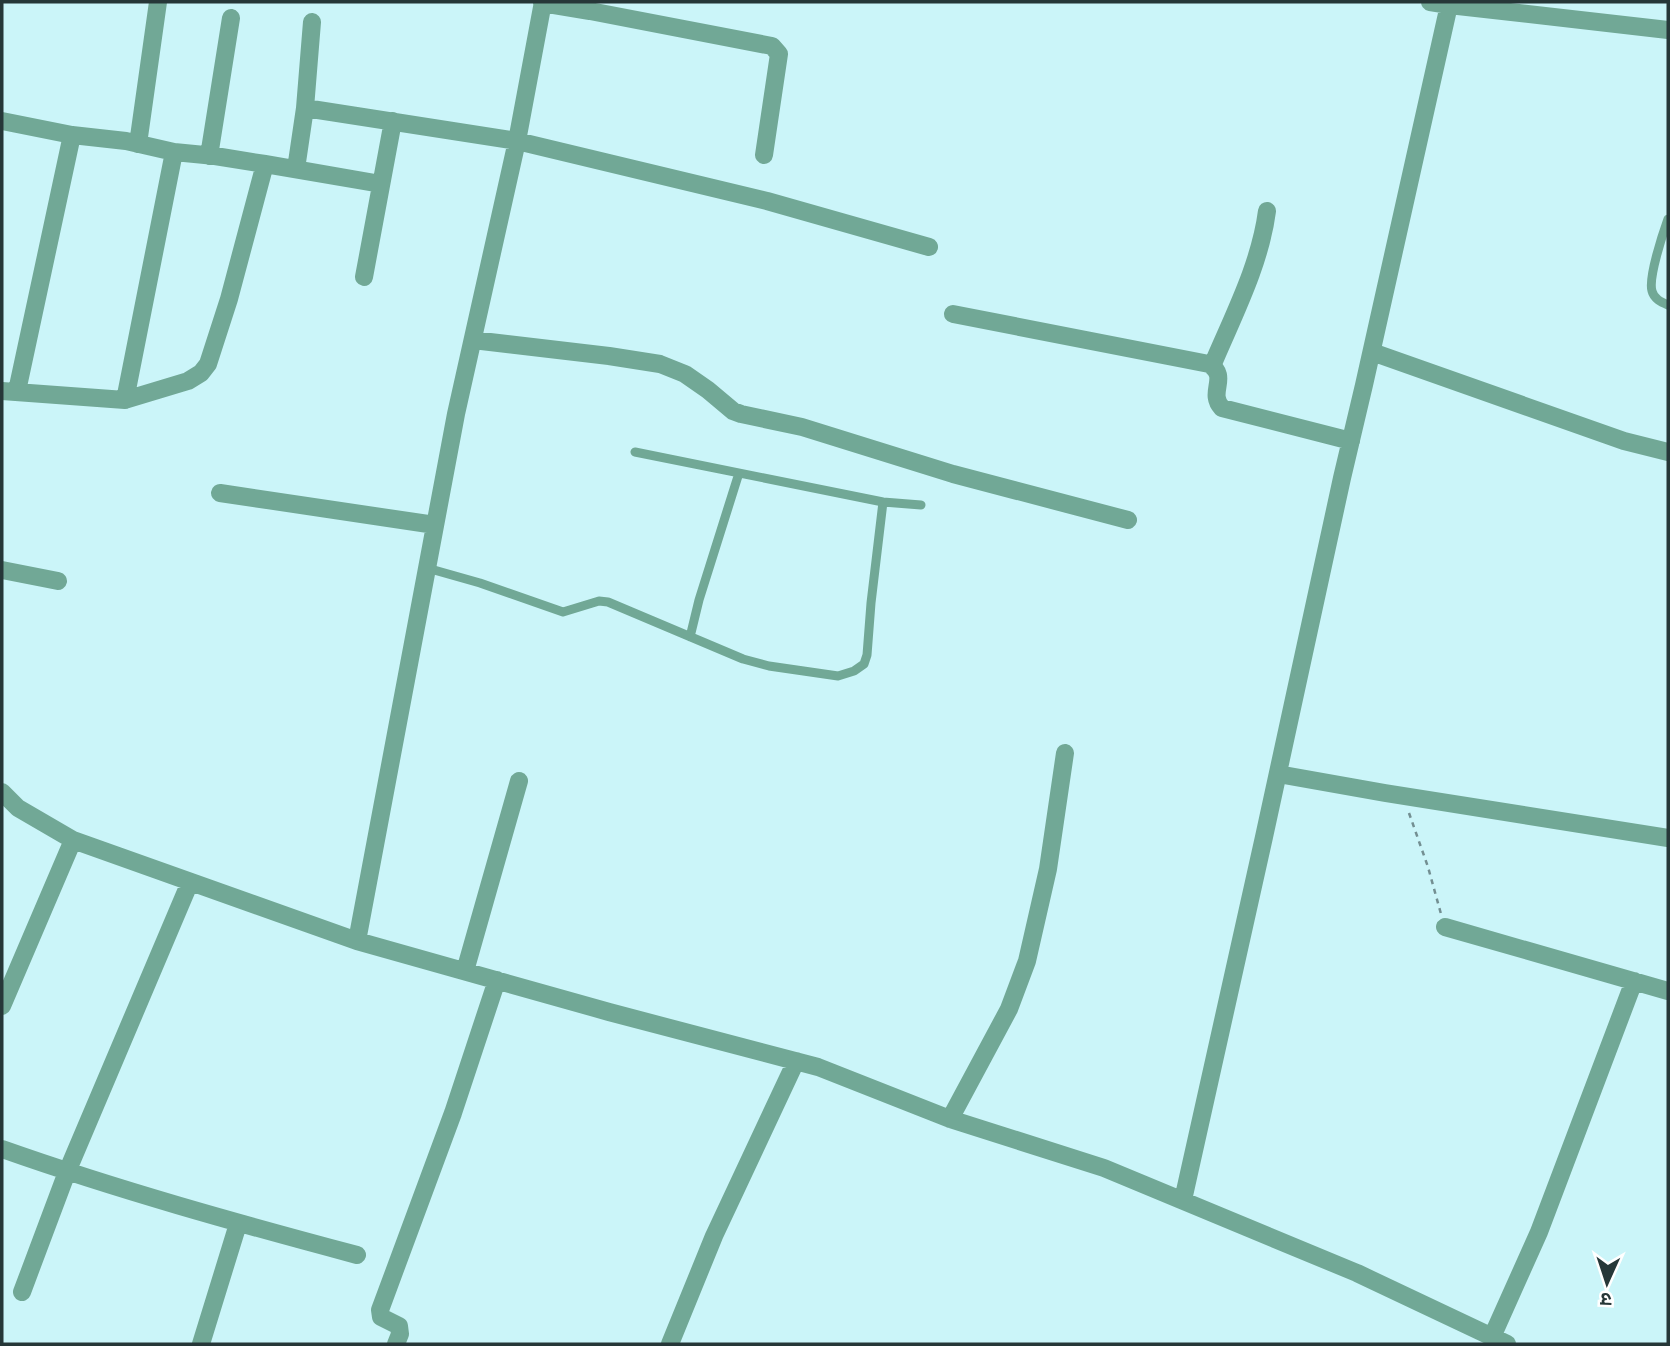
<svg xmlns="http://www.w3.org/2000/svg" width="1670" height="1346" viewBox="0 0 1670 1346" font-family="Figtree,'Noto Sans Devanagari',sans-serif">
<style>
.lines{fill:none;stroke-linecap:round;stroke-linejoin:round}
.path{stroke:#738f92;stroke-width:2.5;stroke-dasharray:5 5;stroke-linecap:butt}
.service{stroke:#71a896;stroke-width:9}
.minor{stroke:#71a896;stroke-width:18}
</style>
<rect width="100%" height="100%" fill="#cbf5f9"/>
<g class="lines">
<path class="path" d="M1409,813l19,54 13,47"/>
<path class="service" d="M1668,219c-5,14 -20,59 -16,72 2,8 9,11 16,14
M635,452l248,50 38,3
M427,568l53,15 83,29 36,-11 9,1 135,57 26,7 69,10 16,-5 10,-7 3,-9 4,-52 12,-101
M690,637l9,-37 40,-127"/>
<path class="minor" d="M1450,2l-1,3 219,25
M542,3l48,8 182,35 7,8 -15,101
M305,108l212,33 250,60 162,46
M2,121l70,14 54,6 48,11 41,4 50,8 116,20
M138,144l20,-142
M209,156l22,-138
M296,169l9,-61 7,-86
M364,277l29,-156
M953,314l256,50c21,13 -2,28 13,44l129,33
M473,340l136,16 51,8 25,10 23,16 25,21 8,3 61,13 151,47 175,46
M1372,352l252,89 44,11
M1212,366c21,-50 48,-101 55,-155
M2,391l123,9 63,-19 13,-8 7,-9 21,-65 36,-135
M17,391l55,-256
M125,400l49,-248
M220,493l215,32
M2,570l56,11
M1278,774l107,19 283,45
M2,792l16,16 55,32 284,101 252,71 209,55 132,52 154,49 253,105 150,71
M1445,927l223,64
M357,941l99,-527 61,-273 26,-139
M465,971l54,-190
M2,1006l71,-166
M950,1119l59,-110 18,-48 21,-92 17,-116
M2,1149c116,41 235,74 355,106
M1183,1200l81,-363 78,-359 22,-93 85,-380 -19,-3
M22,1292l45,-120 123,-290
M1492,1337l47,-105 95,-251
M201,1344l37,-120
M396,1344l4,-10 -1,-8 -18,-9 -1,-7 73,-197 44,-133
M670,1344l44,-108 82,-175"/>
</g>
<rect width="1670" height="1346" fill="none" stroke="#263738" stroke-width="7"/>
<g transform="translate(1607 1283) rotate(183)" stroke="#ffffff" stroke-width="5" paint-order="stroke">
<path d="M0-5L12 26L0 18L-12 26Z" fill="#263738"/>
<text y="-10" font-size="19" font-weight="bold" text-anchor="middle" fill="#263738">उ</text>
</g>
</svg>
